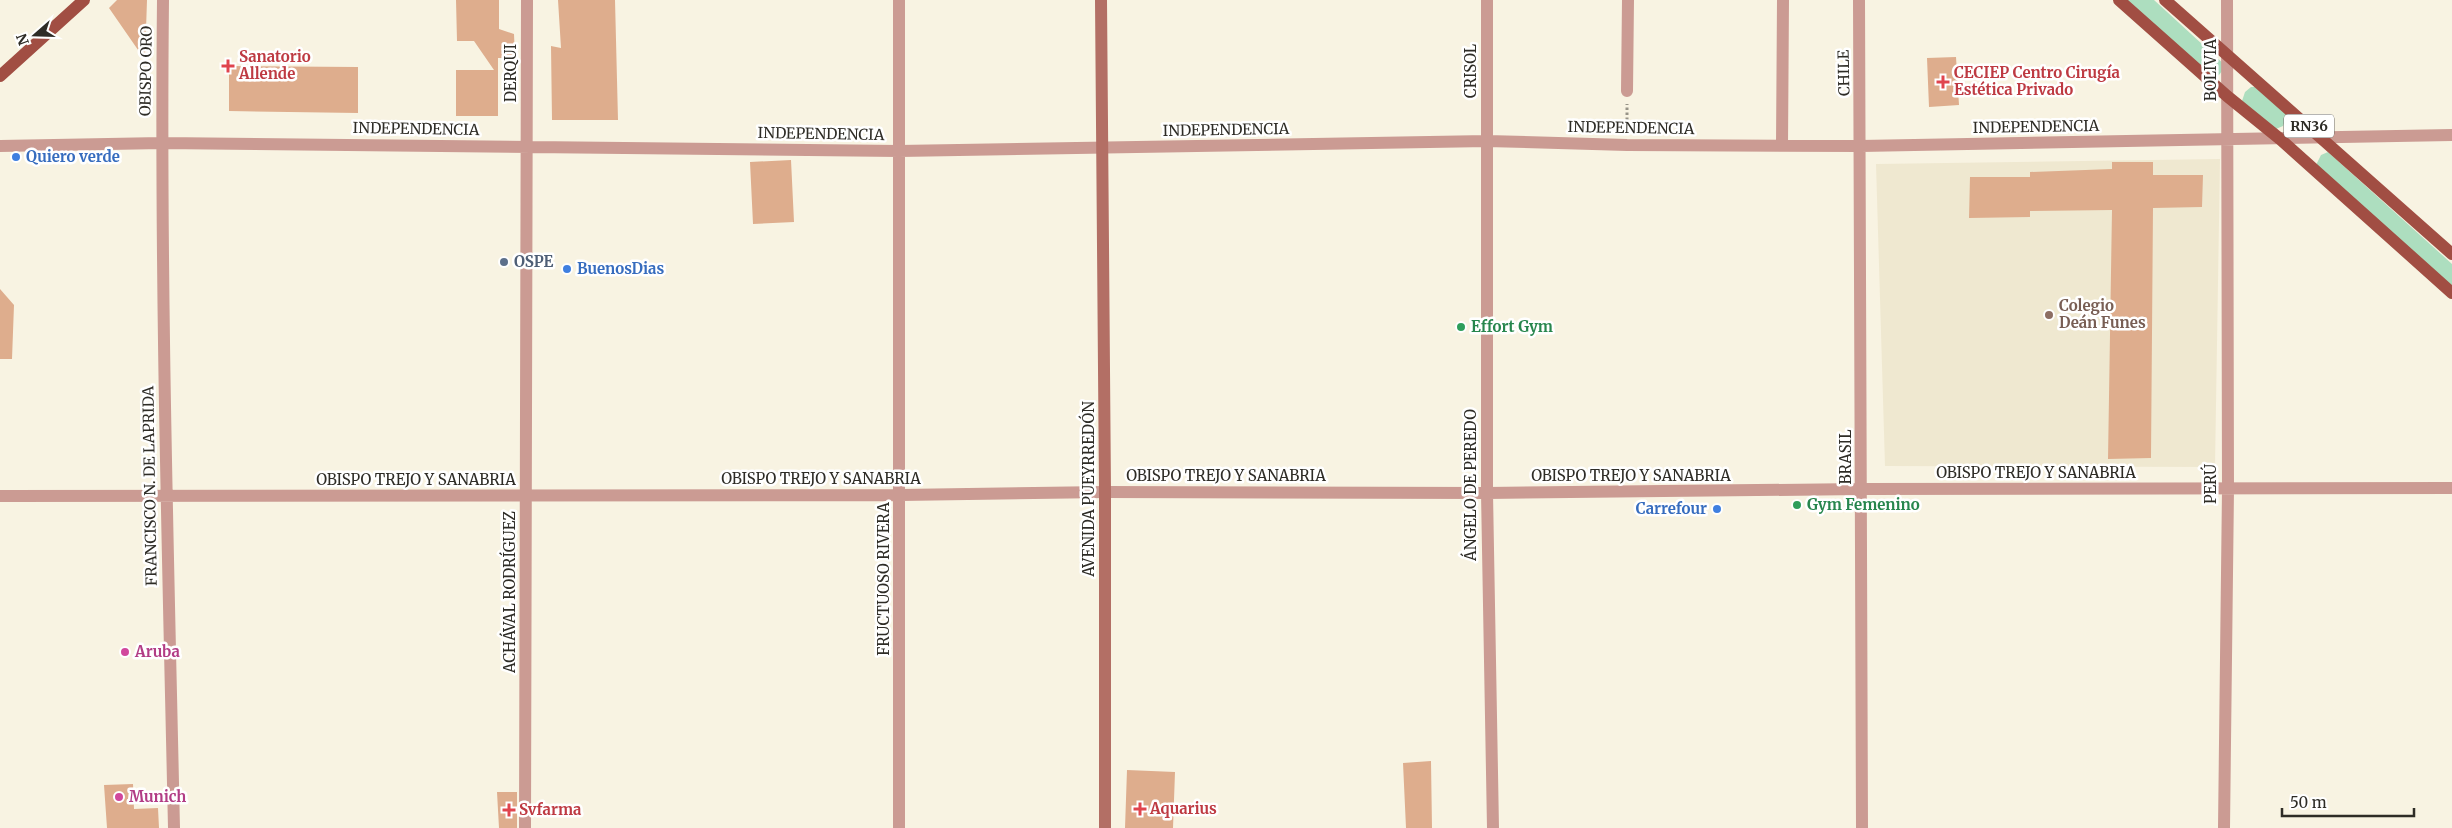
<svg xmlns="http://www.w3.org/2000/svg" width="2452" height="828" viewBox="0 0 2452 828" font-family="Merriweather,serif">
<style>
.built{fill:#efe8d0}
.green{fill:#addebf}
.building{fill:#dead8d}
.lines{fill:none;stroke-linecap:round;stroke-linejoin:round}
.path{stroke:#979387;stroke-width:3;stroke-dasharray:2.5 2.5;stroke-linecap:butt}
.street{stroke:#cb9b93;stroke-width:12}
.secondary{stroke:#b36f65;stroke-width:12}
.primary{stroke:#a14e43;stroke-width:12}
.health-dot{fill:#e0444e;stroke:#fff;stroke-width:2}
.shop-dot{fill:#3f7fe0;stroke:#fff;stroke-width:2}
.service-dot{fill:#5c6f8a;stroke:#fff;stroke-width:2}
.education-dot{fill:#8d6e63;stroke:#fff;stroke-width:2}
.leisure-dot{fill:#2e9e5b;stroke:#fff;stroke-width:2}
.hotel-dot{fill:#d1479c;stroke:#fff;stroke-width:2}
.labels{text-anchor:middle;stroke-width:5;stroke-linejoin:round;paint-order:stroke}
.shield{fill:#fff;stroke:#6d6b67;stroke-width:1}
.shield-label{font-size:14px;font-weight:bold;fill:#2e2c26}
.health-label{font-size:15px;font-weight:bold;fill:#be3a42;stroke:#fff;text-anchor:start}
.street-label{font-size:15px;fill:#2e2c26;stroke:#fff}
.shop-label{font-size:15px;font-weight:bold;fill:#366cbe;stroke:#fff;text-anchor:start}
.service-label{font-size:15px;font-weight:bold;fill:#4e5e75;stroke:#fff;text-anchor:start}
.education-label{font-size:15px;font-weight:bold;fill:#785e54;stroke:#fff;text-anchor:start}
.leisure-label{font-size:15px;font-weight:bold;fill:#27864d;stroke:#fff;text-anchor:start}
.hotel-label{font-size:15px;font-weight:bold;fill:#b23c85;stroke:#fff;text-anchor:start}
</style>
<rect width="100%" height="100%" fill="#f8f3e2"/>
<path class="built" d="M2220,159l-5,308 -330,-1 -9,-302z"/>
<path class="green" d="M2126,0h28l72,66 -7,9 -6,3z
M2251,87h4l32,28 -4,11 -7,3 -34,-28 3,-9z
M2328,152l124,112v25l-136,-124 5,-10z"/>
<path class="building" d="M117,0h30l-2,60 -36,-52z
M456,0h43v29l15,5 1,24h-17v58h-42v-46h38l-20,-29h-17z
M558,0h57l3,120h-66l-1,-74 10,2z
M1956,57l3,48 -30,2 -2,-49z
M229,66l129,1v46l-129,-2z
M791,160l3,62 -41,2 -3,-62z
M2112,162h41v13h50l-1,32 -49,1 -2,250 -43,1 4,-249 -82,1v6l-61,1 1,-41h60v-5l82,-3z
M0,289l14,16 -2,54h-12z
M1431,761l1,67h-26l-3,-65z
M1127,770l48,2 -2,56h-48z
M133,784l1,25 24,-1 1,20h-52l-3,-43z
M497,792h20v36h-18z"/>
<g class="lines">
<path class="path" d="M1627,130v-26"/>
<path class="street" d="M163,0c-3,276 5,552 11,828
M899,0v828
M1487,0v493l6,335
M1859,0l3,828
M1627,91l1,-91
M1782,145l1,-145
M0,146l162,-3 737,8 588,-10 140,4 234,1 591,-11
M0,496l901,-1 204,-3 382,1 375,-4 590,-1
M525,828l2,-828
M2224,828l4,-339 -1,-489"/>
<path class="secondary" d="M1101,0l4,492v336"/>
<path class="primary" d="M2119,0l108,96 53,43 172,154
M2165,0l287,254
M0,76l84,-76"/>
</g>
<g class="health-dot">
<path d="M225.5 58.5h5v5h5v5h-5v5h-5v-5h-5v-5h5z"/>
<path d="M1940.5 74.5h5v5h5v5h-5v5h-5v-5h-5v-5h5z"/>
<path d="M1137.5 801.5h5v5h5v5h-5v5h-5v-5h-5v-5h5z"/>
<path d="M506.5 802.5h5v5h5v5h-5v5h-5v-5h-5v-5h5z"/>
</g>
<g class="shop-dot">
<circle cx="16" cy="157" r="5"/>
<circle cx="567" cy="269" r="5"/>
<circle cx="1717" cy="509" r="5"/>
</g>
<circle class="service-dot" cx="504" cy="262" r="5"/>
<circle class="education-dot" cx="2049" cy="315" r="5"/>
<g class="leisure-dot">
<circle cx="1461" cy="327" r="5"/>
<circle cx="1797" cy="505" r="5"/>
</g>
<g class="hotel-dot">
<circle cx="125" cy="652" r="5"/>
<circle cx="119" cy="797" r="5"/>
</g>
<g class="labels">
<rect class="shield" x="2284" y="114.5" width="50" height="23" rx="4"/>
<g class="shield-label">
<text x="2309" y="131">RN36</text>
</g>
<g class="health-label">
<text x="239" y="62">Sanatorio<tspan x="239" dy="17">Allende</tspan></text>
<text x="1954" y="78">CECIEP Centro Cirugía<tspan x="1954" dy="17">Estética Privado</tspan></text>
<text x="1150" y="814">Aquarius</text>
<text x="519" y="815">Svfarma</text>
</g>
<g class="street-label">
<text transform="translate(2211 70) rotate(-90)" y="5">BOLIVIA</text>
<text transform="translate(146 71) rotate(-89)" y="5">OBISPO ORO</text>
<text transform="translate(1471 71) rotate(-90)" y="5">CRISOL</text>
<text transform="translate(511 73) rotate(-90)" y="5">DERQUI</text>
<text transform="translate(1844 73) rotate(-91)" y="5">CHILE</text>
<text transform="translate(2036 127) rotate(-1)" y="5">INDEPENDENCIA</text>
<text transform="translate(1631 128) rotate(1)" y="5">INDEPENDENCIA</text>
<text transform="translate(416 129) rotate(1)" y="5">INDEPENDENCIA</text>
<text transform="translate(1226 130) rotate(-1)" y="5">INDEPENDENCIA</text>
<text transform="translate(821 134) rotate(1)" y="5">INDEPENDENCIA</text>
<text transform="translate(1846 457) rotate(-90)" y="5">BRASIL</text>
<text x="2036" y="478">OBISPO TREJO Y SANABRIA</text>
<text x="1226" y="481">OBISPO TREJO Y SANABRIA</text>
<text x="1631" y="481">OBISPO TREJO Y SANABRIA</text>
<text x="821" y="484">OBISPO TREJO Y SANABRIA</text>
<text x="416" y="485">OBISPO TREJO Y SANABRIA</text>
<text transform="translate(2211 484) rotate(-90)" y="5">PERÚ</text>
<text transform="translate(1471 485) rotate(-90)" y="5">ÁNGELO DE PEREDO</text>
<text transform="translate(150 486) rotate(-91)" y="5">FRANCISCO N. DE LAPRIDA</text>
<text transform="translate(1089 489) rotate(-90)" y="5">AVENIDA PUEYRREDÓN</text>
<text transform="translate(884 579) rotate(-90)" y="5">FRUCTUOSO RIVERA</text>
<text transform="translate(510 592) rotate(-90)" y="5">ACHÁVAL RODRÍGUEZ</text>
</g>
<g class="shop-label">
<text x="26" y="162">Quiero verde</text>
<text x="577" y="274">BuenosDias</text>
<text x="1707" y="514" text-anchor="end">Carrefour</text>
</g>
<g class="service-label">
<text x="514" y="267">OSPE</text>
</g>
<g class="education-label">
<text x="2059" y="311">Colegio<tspan x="2059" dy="17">Deán Funes</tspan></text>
</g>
<g class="leisure-label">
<text x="1471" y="332">Effort Gym</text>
<text x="1807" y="510">Gym Femenino</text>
</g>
<g class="hotel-label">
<text x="135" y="657">Aruba</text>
<text x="129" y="802">Munich</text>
</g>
</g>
<g transform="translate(35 35) rotate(250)" stroke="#ffffff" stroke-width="4" paint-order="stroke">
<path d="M0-4L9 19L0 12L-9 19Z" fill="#2e2c26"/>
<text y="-8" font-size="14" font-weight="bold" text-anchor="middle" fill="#2e2c26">N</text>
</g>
<path d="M2282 808v8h132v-8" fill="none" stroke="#2e2c26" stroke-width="2.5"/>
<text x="2290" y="808" font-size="15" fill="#2e2c26" stroke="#ffffff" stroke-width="4" paint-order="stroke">50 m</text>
</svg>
